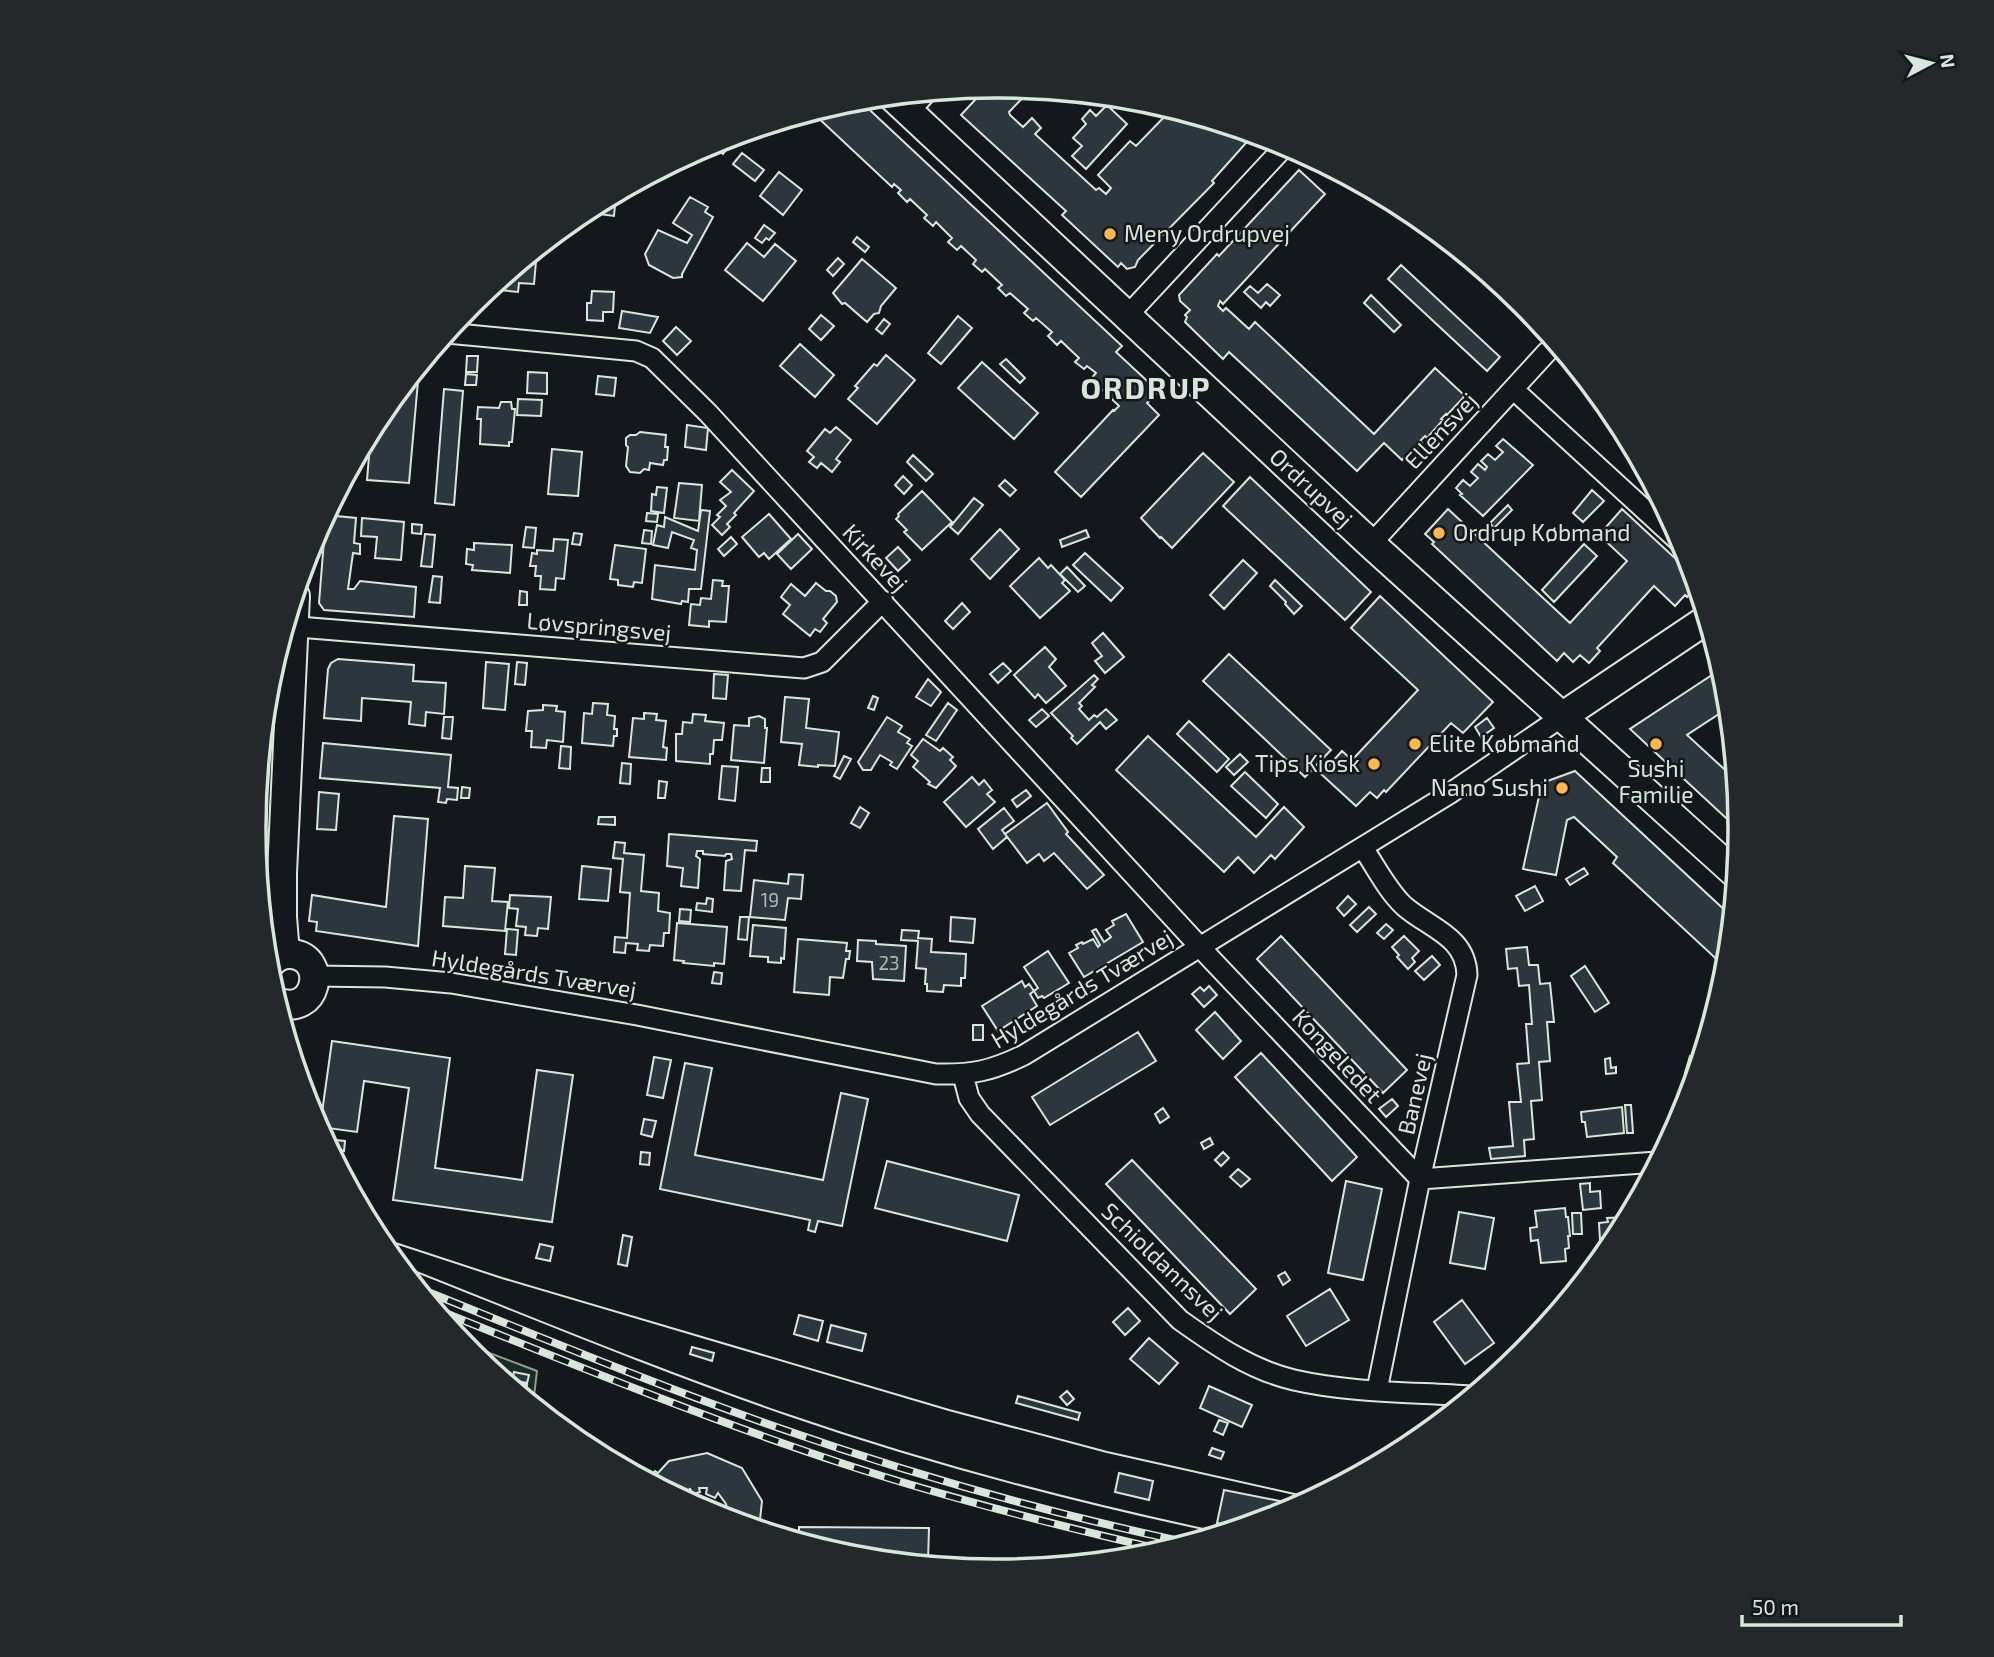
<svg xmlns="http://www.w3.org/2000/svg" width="1994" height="1657" viewBox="0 0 1994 1657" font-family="'Exo 2',sans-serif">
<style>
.green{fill:#1a2d24;stroke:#939e99;stroke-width:2}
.building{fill:#2c363c;stroke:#d8e6dc;stroke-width:2}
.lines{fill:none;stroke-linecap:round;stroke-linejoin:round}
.street-casing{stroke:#d8e6dc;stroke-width:23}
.secondary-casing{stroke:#d8e6dc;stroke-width:32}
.street{stroke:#14181c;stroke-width:19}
.secondary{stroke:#14181c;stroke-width:28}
.tram{stroke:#d8e6dc;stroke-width:2}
.rail-casing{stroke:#d8e6dc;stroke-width:8}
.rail{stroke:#14181c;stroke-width:5;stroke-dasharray:16;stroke-linecap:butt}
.poi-dot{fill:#ffb74d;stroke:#14181c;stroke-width:2.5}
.labels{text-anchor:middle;stroke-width:5;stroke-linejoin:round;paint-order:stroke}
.number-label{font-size:19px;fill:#adbab4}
.poi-label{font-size:23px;fill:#d8e6dc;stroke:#14181c;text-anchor:start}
.street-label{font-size:23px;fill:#d8e6dc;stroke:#14181c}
.district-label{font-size:30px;font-weight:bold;letter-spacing:2px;fill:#d8e6dc;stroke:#14181c}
.rim{fill:none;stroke:#d8e6dc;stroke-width:3.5}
</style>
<rect width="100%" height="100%" fill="#14181c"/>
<path class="green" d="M1473,263l49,41 29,34z
M463,1343l74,28 -4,33 -61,-51z"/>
<path class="building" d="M997,86l34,3 -22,23 1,3 13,12 9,-9 9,10 -6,6 61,56 3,-2 7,6 5,-6 -13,-13 32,-34 6,5 36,-37 82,25 -42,47 2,2 -76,77 -3,7 -8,2 -6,-6 -3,4 -56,-52 4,-4 -105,-96 26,-28z
M858,99l264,247 -6,6 42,39 -11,12 12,12 -78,82 -26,-25 58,-62 1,1 5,-5 -28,-27 5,-6 -9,-7 -3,3 -9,-7 4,-4 -18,-17 -4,4 -9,-9 4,-4 -16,-14 -3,3 -9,-8 4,-4 -18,-16 -4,3 -8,-8 4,-3 -17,-16 -3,3 -9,-8 3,-4 -15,-14 -4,4 -9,-8 4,-4 -16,-16 -3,4 -9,-8 3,-3 -17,-16 -3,3 -9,-9 3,-3 -7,-6 -2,3 -78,-73 3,-3z
M1107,105l20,19 -41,45 -14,-13 10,-10 -9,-8 13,-14 -4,-5 8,-9 6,6z
M723,140l7,5 -7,9 -7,-5z
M742,153l22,17 -9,11 -22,-17z
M1299,170l26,24 -102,110 -3,-3 -2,5 5,5 3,-3 23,21 6,-7 119,112 61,-66 29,27 -1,3 -16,17 -1,-1 -5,5 2,1 -16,18 -2,-2 -5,5 2,2 -15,17 -3,-2 -2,2 -18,-17 -27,28 -128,-119 -6,7 -38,-37 2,-5 -2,-2 5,-5 -10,-9 -1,-6 38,-41 2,2z
M779,172l23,18 -19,25 -23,-19z
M616,194l-2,22 -31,-4 2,-1z
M690,197l18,10 -3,5 8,5 -31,57v3l-9,1 -24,-13 -4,-11 13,-24 29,13 5,-8 -19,-12z
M764,225l11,8 -6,7 -3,-2 -4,5 -7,-5z
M857,237l12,10 -4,5 -12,-10z
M747,243l17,14 11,-13 21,17 -33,40 -38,-31z
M537,250l-3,34 -15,-1 -1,9 -18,-2 1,-11 5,1v-5z
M838,258l6,6 -11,12 -6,-6z
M862,259l34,29 -15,18 -2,7 -5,1 -7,8 -22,-19 -3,1 -9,-11z
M1401,265l99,92 -13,14 -99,-92z
M1267,284l13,11 -10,11 -4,-4 -5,6 -17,-16 6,-6 8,7z
M592,291l22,1 -1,20h-10v9l-16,-1v-17h4z
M1371,295l30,30 -7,7 -30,-29z
M622,311l36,6 -8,16 -31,-5z
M821,315l13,11 -13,14 -12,-11z
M958,316l14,12 -31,36 -13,-11z
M884,319l6,5 -8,10 -6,-5z
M676,327l15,14 -14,14 -14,-14z
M800,344l34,31 -19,22 -35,-31z
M886,355l29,25 -38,44 -29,-25 10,-11 -3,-2 19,-22 3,2z
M467,356h11l-1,16h-11z
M1006,359l19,19 -5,5 -20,-19z
M982,362l56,51 -24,26 -56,-51z
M528,372l19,1v21l-20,-1z
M466,374l11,1 -1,10h-11z
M598,376l18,2 -2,18 -18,-2z
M408,381h10l-9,102 -42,-3 4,-48 9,-16z
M444,389l19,2 -9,114 -19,-2z
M518,399l24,1 -1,16 -24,-1z
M501,402h10l1,7h3l-3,33h-3v4l-29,-2 1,-25h-4l1,-12 21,1z
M687,425l21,3 -2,22 -21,-3z
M836,427l15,13 -15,19 4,3 -8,10 -11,-9 -4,5 -8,-6 5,-5 -7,-6 18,-22 5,4z
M640,432l26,3 -1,12h3l-1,13h-3l-1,5 -13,-2 -1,7 -5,-1 -4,4 -10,-1 -4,-6 2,-19 -2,-2v-7l4,-3h6z
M1503,439l30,26 -50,51 -23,-21 2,-1 -6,-6 7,-8 7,6 8,-8 -7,-6 7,-8 7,6 2,-3 -6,-6 7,-7 7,6 8,-8 -7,-6z
M552,449l30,3 -4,44 -30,-2z
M1203,453l31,29 -62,66 -11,-11 -1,1 -19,-20z
M913,455l20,19 -7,7 -19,-19z
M732,470l22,21 -20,22 2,2 -9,9 3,3 -8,8 -10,-10 8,-8 -3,-2 9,-9 -6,-6 11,-8 -11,-10z
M903,476l9,9 -8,9 -9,-9z
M1250,477l121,115 -26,28 -122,-114z
M1005,480l11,10 -6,6 -11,-10z
M679,483l23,2 -3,36 -25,-3z
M657,487l10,1 -3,25 -13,-2 1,-17 4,1z
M1592,490l12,11 -21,21 -10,-9z
M922,491l30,31 -30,28 -18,-18 3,-2 -11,-11 3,-3 -1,-2z
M974,498l9,7 -25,29 -8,-7z
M1508,505l4,5 -18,18 -4,-5z
M1448,509l122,114 57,-62 -28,-26 23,-26 70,65 4,13 -9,10 -2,-2 -10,11 -21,-20 -57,62 3,3 -11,12 -9,-8 -7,7 -9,-9 -7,8 -125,-117 2,-2 -9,-8z
M701,510l9,1 -9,78h-12l-1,13 -6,-1 -1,3 -29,-5 3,-34 40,5 2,-20 -6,-2 3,-8 -22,-8 -4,16 -15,-3 4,-20 7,2 1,-10 33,14z
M647,513l11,1 -1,8 -11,-1z
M769,514l22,25 -22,20 -5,-6 -5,4 -17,-20z
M326,515l30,3 -2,25 6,1v10l-7,-1 -5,36h6l6,-8 56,6 -2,30 -90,-7 -5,-7z
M362,518l42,4 -3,38 -26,-2 2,-21 -16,-1z
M412,524l10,1 -1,9 -9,-1z
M526,527l10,1 -2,20 -11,-1z
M1000,529l19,20 -29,30 -19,-20z
M644,530l8,1 -1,13 -9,-1z
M1086,530l3,7 -27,10 -2,-7z
M574,533l8,1 -2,11 -8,-1z
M425,534l10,1 -3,32 -11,-1z
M798,534l14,15 -21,20 -14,-15z
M731,537l6,7 -13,12 -6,-7z
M554,539l14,1 -4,39 -8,-1 -1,12 -15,-1 1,-13h-6l1,-10h-6l2,-13 5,1v-4l16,1z
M474,543l38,2 -2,28 -38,-3 1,-5 -7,-1 1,-15 7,1z
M1584,544l13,12 -43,46 -12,-12z
M615,545l31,4 -4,34 -8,-1 -1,5 -15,-2v-5l-8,-1z
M898,547l12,13 -12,11 -12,-13z
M1085,553l38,35 -12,13 -38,-36z
M1039,558l9,10 3,-3 14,15 -3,3 8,8 -30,27 -30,-32z
M1243,560l14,13 -33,36 -14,-14z
M1067,567l18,19 -7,6 -18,-18z
M433,576l9,1 -2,26 -11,-1z
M713,580l10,1 -1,5h7l-3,36 -17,-1v6l-20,-2 2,-21 9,1 1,-7 10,1z
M1275,580l27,26 -8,8 -9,-10 1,-2 -16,-16z
M816,583l10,8h4l6,5 1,6 -14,17 4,4 -7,9 -5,-3 -5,7 -27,-22 7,-9 -9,-8 10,-13 14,12z
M520,591l7,1v13h-8z
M1380,596l113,106 -30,31 -12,-10 -65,69 -2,-2 -7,8 -7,-6 -14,14 -35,-32 21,-23 10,9 66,-70 -67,-62z
M962,603l8,9 -17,17 -8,-8z
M1103,633l21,24 -19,16 -10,-12 7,-5 -10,-13z
M1045,647l11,12 -7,8 17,19 -20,17 -8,-9 -3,4 -21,-23z
M1229,654l102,96 -26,27 -102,-96z
M338,659l76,6 -1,16 33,2 -2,31 -18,-2 -1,14 -16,-2 2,-22 -49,-4 -1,23 -37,-3 4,-49 3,-6z
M486,662l23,2 -4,46 -22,-2z
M517,662l10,1 -2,22 -10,-1z
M1003,663l8,8 -13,12 -8,-9z
M273,669l-2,25h-3l1,-11z
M1721,669l5,15 2,24 -41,27 48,44 5,52 -110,-102z
M714,674l14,1 -2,24 -13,-1z
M1094,675l4,4 -6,6 3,2 -16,16 3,3 -3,3 10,11 5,-5 3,2 9,-8 11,11 -11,9 -6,-7 -23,22 -6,-6 2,-2 -22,-23z
M928,679l13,13 -10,14 -15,-9z
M873,696l5,2 -4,12 -6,-2z
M785,697l24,2 -3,29 33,4 -4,34 -17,-1v2l-19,-2 3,-21 -21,-2z
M593,703l15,1 -1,11 8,1 -1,13h3v7h-3l-1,10 -31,-3 2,-30 8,1z
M948,703l9,7 -21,31 -10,-6z
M543,705l14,1 -1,5 9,1 -2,30 -16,-2 -1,8 -15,-1 1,-16h-6l2,-20 15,-1z
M1042,709l7,7 -13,11 -7,-7z
M644,713l13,1 -1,6 10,1 -3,26 4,1 -1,12 -37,-3 4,-39 11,1z
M693,714l13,1 -1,6 19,2 -2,17h-8l-1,14h-3v10l-34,-3v-27h6l1,-12 9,1z
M759,716l6,3v9h2l-3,35 -33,-3 3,-35 15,1v-8z
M444,717h9l-2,22 -9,-1z
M887,717l15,9 -4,6 12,7 -3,4 5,3 -15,23 -7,-4 2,-3 -12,-7 -9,15h-8l-5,-8z
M1487,718l7,10 -13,9 -6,-10z
M1189,721l40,38 -12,13 -40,-38z
M1148,736l108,101 28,-30 20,20 -29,32 -4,-4 -17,18 -16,-16 -14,15 -108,-102z
M923,739l17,12 3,-3 10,9 -3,3 6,6 -20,22 -8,-4 2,-2 -17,-15 5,-6 -7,-6z
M323,743l128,12 -3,32 10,1 -1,12 -10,-1 -1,4 -8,-1 2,-14 -120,-10z
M561,746l10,1 -1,22 -11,-1z
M1240,754l8,8 -14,13 -8,-8z
M844,756l7,3 -11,20 -6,-3z
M622,763l9,1 -1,20 -10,-1z
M722,766l16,1 -3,34 -16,-2z
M762,768h8v14h-9z
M1575,771l156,145 -5,52 -113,-105 4,-6 -43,-40 -7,3 -11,55 -33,-6 19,-86z
M1245,772l33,32 -12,14 -35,-32z
M972,777l7,8 5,-5 8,10 -5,4 8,8 -29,25 -22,-25z
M659,781l8,1 -2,16h-7z
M462,787l8,1 -1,10h-8z
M1026,790l5,6 -14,11 -5,-7z
M319,792l20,2 -3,36 -19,-1z
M1047,803l21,29 -2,2 38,41 -17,14 -33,-36 -10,8 -5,-7 -12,9 -22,-29z
M860,807l9,6 -9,15 -9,-5z
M1004,808l10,13 -12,9 5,7 -14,12 -15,-20z
M394,816l34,3 -10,127 -102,-15 1,-9 -8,-1 3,-26 74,12z
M599,817h16v8l-17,-1z
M669,834l88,7 -1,10 -11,-1 -4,41 -17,-1 2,-29 6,-2 -1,-5h-5l-1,2 -22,-2v-3h-6l-1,5 4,3 -2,29 -17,-2 2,-18 -16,-2z
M615,842l10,1 -1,10 20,2 -3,36 18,2 -1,18 12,2 -1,20h-5l-1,13 -13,-1 -1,6 -12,-1 1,-6 -12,-1 -1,10 -11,-1 1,-15 12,1 3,-45 -10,-1 3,-33 -10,-1z
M465,866l30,2 -3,33 16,1 -3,29 -62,-5 2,-29 18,1z
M582,866l29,3 -3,32 -29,-2z
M1584,868l4,6 -18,11 -4,-6z
M789,874l14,1 -2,24 -13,-1 -3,22 -35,-3 4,-37 34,4z
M1535,886l8,15 -18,10 -9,-15z
M510,895l41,2 -3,32 -10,-1 -1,8 -12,-1 1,-8 -10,-1 2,-17 -9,-1z
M1348,896l8,8 -12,12 -7,-8z
M707,898l6,1 -1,13 -16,-2 1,-7 9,1z
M1369,907l7,7 -19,18 -7,-7z
M680,909l11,1 -1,12 -11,-1z
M1126,914l17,28 -59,35 -15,-24 9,-5 -2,-3 6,-3 1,2 10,-5 5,8 2,-2 -8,-14 4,-2 8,13 7,-5 -5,-7 8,-5 -2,-4z
M740,917h9l-2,23 -9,-1z
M951,917l24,2 -2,24 -23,-2z
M677,923l50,4 -3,37 -10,-1v3l-31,-3 1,-2 -10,-1z
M1386,924l7,6 -9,9 -7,-6z
M753,925l33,3 -2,31 -3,-1v5l-13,-1v-5l-18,-1z
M507,929l11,1 -2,25 -11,-1z
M902,930l17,1 -1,7 14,1 -1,13 35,2 -1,24h-4v8l-17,-1 -1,7 -16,-1v-7h-2l1,-15 -10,-1 2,-27 -17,-1z
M1281,936l126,134 -24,23 -126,-134z
M1404,936l15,15 -7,7 3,4 -7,7 -11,-12 2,-2 -7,-8z
M798,939l49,4 -1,8h4l-1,8h-3l-3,19 -13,-1 -1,18 -35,-3z
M858,940l18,1v3l30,2 -2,35 -31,-2 -1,-17 -15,-1z
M1527,947l2,18h9l2,19 10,-1 4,39h-7l3,39 -11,1 3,38 -11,1 3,38 -10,1 1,16 -34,3 -2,-11 24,-2 -4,-44h12l-4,-38 12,-1 -3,-39h6l-3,-39 -10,1 -2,-18 -9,1 -2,-20z
M1048,951l21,32 -25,15 -2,-2 -4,2 -4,-7 4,-3 -14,-21z
M1432,956l8,9 -16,15 -9,-9z
M1585,966l24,37 -14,9 -24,-36z
M714,972l8,1 -1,11 -9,-1z
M1022,981l3,6 4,-3 5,7 -4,3 7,12 -39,25 -16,-25z
M1209,986l8,9 -13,12 -12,-13 8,-7 4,4z
M1215,1012l26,29 -18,18 -27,-29z
M973,1025h10v15h-10z
M1138,1032l18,29 -106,64 -18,-28z
M332,1041l118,17 -15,110 87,12 15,-110 36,5 -21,147 -159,-22 16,-112 -45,-7 -7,51 -37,-5z
M1261,1053l96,104 -25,24 -97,-104z
M1690,1056l10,3 -13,41 -3,-1 8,-24 -7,-2z
M654,1057l17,3 -8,38 -16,-3z
M1610,1058l1,10 5,-1v6l-10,1 -1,-15z
M685,1063l27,5 -17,87 128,25 18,-87 27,6 -26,127 -24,-5 -3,11 -7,-2 2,-10 -150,-31z
M1392,1099l6,7 -12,11 -7,-8z
M1625,1105h6l2,28h-6z
M1622,1107l2,26 -37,4 -2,-15h-3l-1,-10z
M1163,1108l6,9 -9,6 -5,-9z
M644,1119l12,2 -4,16 -11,-3z
M1210,1138l3,6 -9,5 -3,-6z
M325,1139l20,2 -1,10 -14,-2z
M641,1152l9,1 -1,12 -9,-1z
M1223,1152l6,6 -8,8 -6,-6z
M1132,1160l124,129 -26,25 -124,-130z
M887,1161l132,34 -12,46 -132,-33z
M1238,1169l12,10 -9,8 -11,-10z
M1346,1181l36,8 -19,91 -35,-7z
M1590,1183v9l10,-1 1,17 -18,2 -3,-26z
M1565,1208l1,9h2l2,19h-2l1,12 -4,1 1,12 -25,2 -3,-23 -7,1 -1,-13 7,-1 -2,-16z
M1459,1212l35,6 -9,51 -35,-6z
M1572,1213h9l1,21h-9z
M1628,1217l-18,30 -1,-8 -9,1 -1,-17 9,-1 -1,-4z
M623,1235l9,2 -5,29 -9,-2z
M540,1244l13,3 -3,14 -14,-3z
M1285,1272l5,8 -7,5 -5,-9z
M1330,1289l19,31 -43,26 -19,-30z
M1462,1300l32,43 -29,21 -31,-42z
M1128,1308l12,13 -15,14 -12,-13z
M799,1315l24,6 -5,20 -24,-7z
M831,1325l35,9 -4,17 -35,-9z
M1149,1338l29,25 -19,21 -29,-25z
M692,1347l22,6 -2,8 -22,-7z
M514,1372l15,3 -2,8 -15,-3z
M512,1382l15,3 -2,8 5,1 -1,6 -18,-14z
M1209,1386l43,19 -10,22 -42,-19z
M1067,1391l7,8 -7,6 -7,-8z
M1018,1396l62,17 -2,7 -62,-17z
M1219,1420l9,3 -5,12 -9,-4z
M1212,1448l12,4 -3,7 -12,-4z
M707,1453l35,15 20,33 -3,28 -35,-11v-4h4l-2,-10 -8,-11 -3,5 -9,-4 1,-6h-8l1,4 -7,2 -3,-5 -6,4 1,2 -3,4 -34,-19 7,-9 3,2 11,-12z
M1119,1473l34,8 -4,19 -34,-8z
M1224,1490l66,13 -2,8 -49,17 -22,-5z
M799,1527l130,1 -1,33h-39l-37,-4 -53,-16z"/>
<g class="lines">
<g class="street-casing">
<path id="street" d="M909,112l17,-19
M1128,315l158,-170
M447,333l189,18 16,7 56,55 504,547 208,219 237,-17
M1513,389l170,156
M1371,544l176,-192
M286,626l518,42 18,-6 61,-61
M1363,848c13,19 24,42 41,58 25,22 62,30 63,69l-47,204 -43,211
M315,976l70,1 66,6 186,32 299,59c36,1 55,-3 88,-19l425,-261 114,-78
M963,1075l6,23 11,16 200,206c35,25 71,50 114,60 57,13 118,12 177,16"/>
</g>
<g class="secondary-casing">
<path id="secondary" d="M892,96l479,448 364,329
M1563,716l143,-96
M285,954l-3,-37v-44l13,-277
M268,966c6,-8 13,-13 24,-12 37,4 25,64 -15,48"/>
</g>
<use href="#street" class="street"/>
<use href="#secondary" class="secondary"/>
<path class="tram" d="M377,1237l125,41 447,132 158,42 205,46
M399,1265c129,51 258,105 389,150 142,49 287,87 434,118"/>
<g class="rail-casing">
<path id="rail" d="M418,1288c122,49 243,99 367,142 132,46 267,84 404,113
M435,1309c135,54 269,109 406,154 106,35 214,62 322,87"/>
</g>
<use href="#rail" class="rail"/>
</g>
<g class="poi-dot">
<circle cx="1110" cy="234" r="7"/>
<circle cx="1439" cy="533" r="7"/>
<circle cx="1415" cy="744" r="7"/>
<circle cx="1656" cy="744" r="7"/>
<circle cx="1374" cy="764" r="7"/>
<circle cx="1562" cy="788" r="7"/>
</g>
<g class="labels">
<g class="number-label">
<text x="770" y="907">19</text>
<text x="889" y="970">23</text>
</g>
<g class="poi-label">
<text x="1124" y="242">Meny Ordrupvej</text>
<text x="1453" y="541">Ordrup Købmand</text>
<text x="1429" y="752">Elite Købmand</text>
<text x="1360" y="772" text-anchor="end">Tips Kiosk</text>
<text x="1656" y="777" text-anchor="middle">Sushi<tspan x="1656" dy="26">Familie</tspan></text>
<text x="1548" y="796" text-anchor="end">Nano Sushi</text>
</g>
<g class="street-label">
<text transform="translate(1441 431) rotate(-47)" y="8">Ellensvej</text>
<text transform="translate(1311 488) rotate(43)" y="8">Ordrupvej</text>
<text transform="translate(875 558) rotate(47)" y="8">Kirkevej</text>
<text transform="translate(599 627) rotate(5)" y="8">Løvspringsvej</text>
<text transform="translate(534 974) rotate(9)" y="8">Hyldegårds Tværvej</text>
<text transform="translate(1082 989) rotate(-31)" y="8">Hyldegårds Tværvej</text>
<text transform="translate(1337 1056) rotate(47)" y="8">Kongeledet</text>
<text transform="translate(1415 1094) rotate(-77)" y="8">Banevej</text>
<text transform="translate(1162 1262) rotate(44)" y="8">Schioldannsvej</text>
</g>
<g class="district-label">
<text x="1146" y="399">ORDRUP</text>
</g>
</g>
<path d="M0 0H1994V1657H0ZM996 98H998A730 730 0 0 1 1728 828V829A730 730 0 0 1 998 1559H996A730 730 0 0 1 266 829V828A730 730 0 0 1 996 98Z" fill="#24282b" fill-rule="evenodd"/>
<path class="rim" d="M996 98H998A730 730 0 0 1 1728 828V829A730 730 0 0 1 998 1559H996A730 730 0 0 1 266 829V828A730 730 0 0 1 996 98Z"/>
<g transform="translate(1931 63) rotate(83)" stroke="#14181c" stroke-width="5" paint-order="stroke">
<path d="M0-5L12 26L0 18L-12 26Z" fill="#d8e6dc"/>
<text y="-10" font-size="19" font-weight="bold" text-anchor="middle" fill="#d8e6dc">N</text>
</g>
<path d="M1742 1615v10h159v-10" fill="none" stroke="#d8e6dc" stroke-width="3.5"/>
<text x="1752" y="1615" font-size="21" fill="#d8e6dc" stroke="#14181c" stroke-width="5" paint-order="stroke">50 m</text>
</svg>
